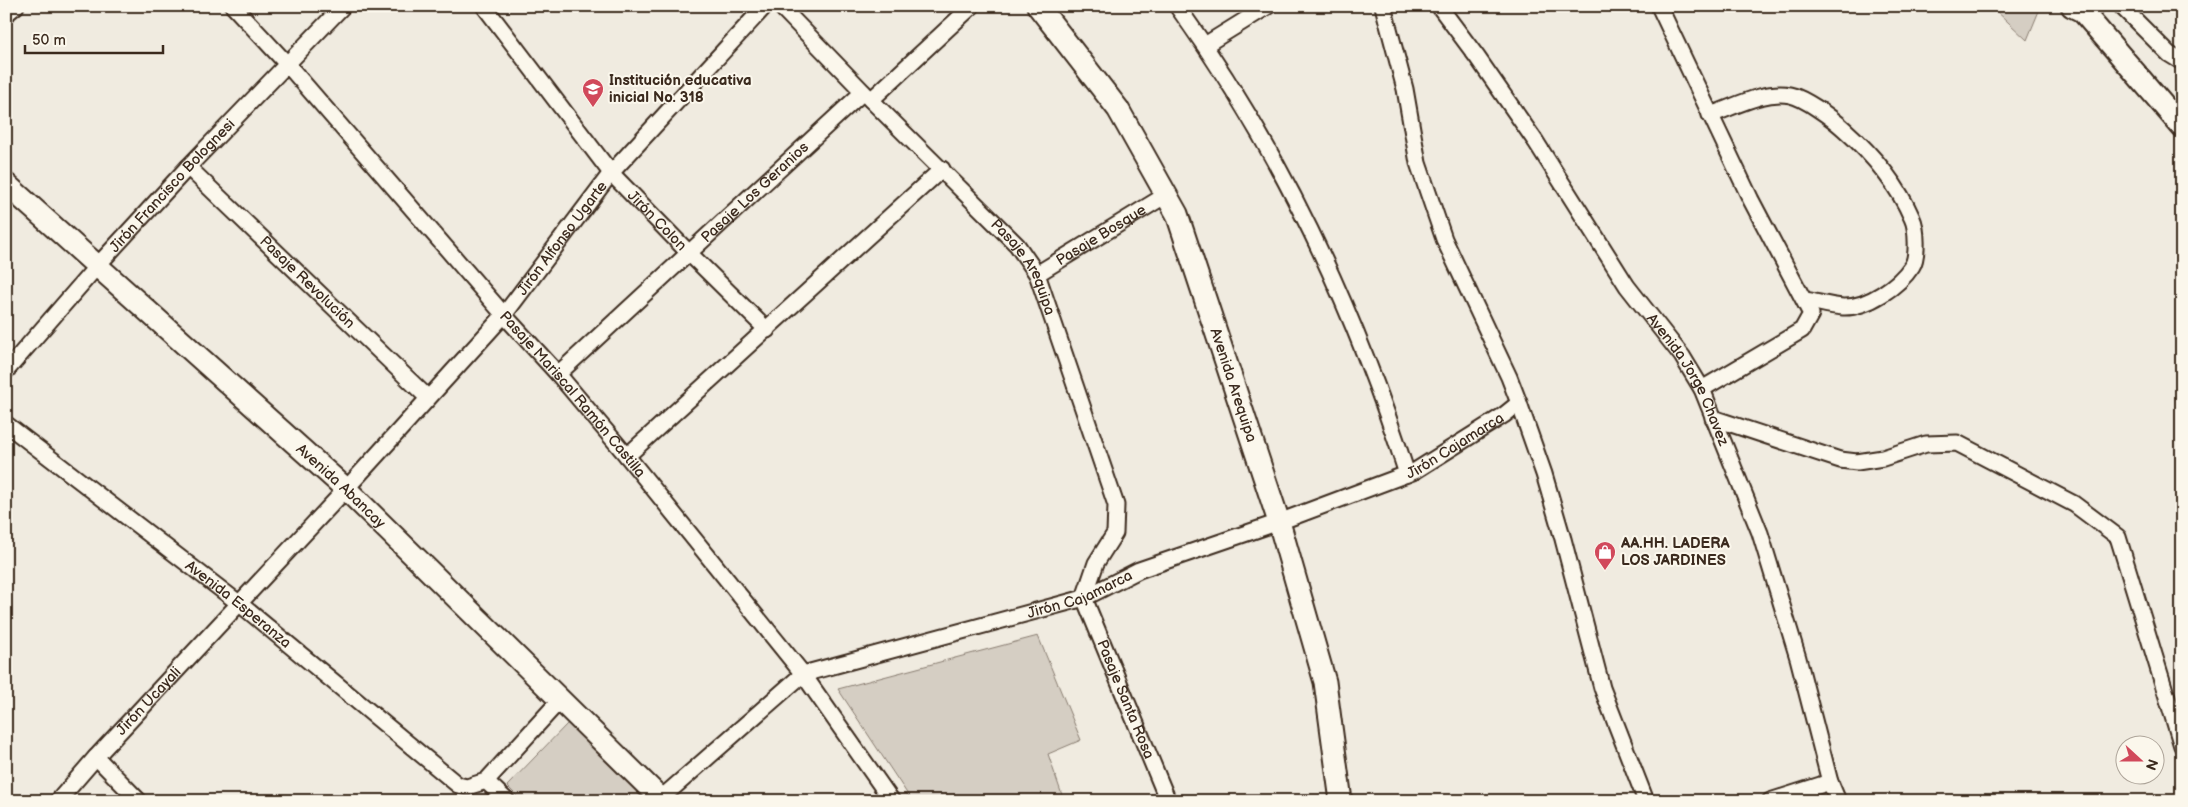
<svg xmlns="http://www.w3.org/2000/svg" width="2188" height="807" viewBox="0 0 2188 807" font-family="'Balsamiq Sans',sans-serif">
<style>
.green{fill:#d5cec3;stroke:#887c70}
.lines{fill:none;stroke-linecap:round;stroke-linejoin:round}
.street-casing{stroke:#3b2a1e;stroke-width:19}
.secondary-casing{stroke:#3b2a1e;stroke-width:25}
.street{stroke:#fbf7ec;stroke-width:15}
.secondary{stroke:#fbf7ec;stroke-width:21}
.labels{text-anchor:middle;stroke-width:4;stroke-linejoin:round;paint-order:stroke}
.poi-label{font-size:15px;font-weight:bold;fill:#3b2a1e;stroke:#fbf7ec;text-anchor:start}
.street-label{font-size:15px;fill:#3b2a1e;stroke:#fbf7ec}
</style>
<rect width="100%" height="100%" fill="#f0ebe0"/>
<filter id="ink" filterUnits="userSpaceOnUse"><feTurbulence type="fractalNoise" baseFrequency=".02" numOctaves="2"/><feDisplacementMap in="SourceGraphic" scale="10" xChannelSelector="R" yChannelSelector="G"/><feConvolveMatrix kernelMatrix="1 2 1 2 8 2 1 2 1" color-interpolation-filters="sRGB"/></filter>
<g filter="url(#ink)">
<path class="green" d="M1991,6h50l-14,34z
M1038,636l43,104 -33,14 16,47h-152l-74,-112z
M568,723l77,70 -7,8h-116l-15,-15z"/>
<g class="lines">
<g class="street-casing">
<g id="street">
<path id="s1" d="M233,6l54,58 217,251 54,59 69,82 176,218 89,127"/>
<path id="s2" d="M484,6l127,167 79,81 77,76"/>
<path id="s3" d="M780,6l91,94 146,145 20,29 79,231 -1,28 -19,30 -12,35 84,203"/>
<path d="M1177,6c103,143 177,301 230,468"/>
<path d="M1383,6l22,83 13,74 26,76 65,138 10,26 25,71 19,65 39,149 44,113"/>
<path id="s4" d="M1439,6l38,51 59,85 91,144 55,70 20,33 58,144 38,125 32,124 8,19"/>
<path d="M1659,6l92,194 60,114 -9,16 -100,59"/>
<path d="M2121,6l48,48 13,8"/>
<path d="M2082,11l15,-5"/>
<path d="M6,14l10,-8"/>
<path d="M1205,45l63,-39"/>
<path d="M871,100l101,-94"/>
<path d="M1710,115c24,-8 54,-25 80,-20 15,3 42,23 54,34 28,25 53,54 68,89 5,10 6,39 0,48 -13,20 -45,42 -69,41 -13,-1 -26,-5 -38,-7"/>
<path id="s5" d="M188,167l240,231"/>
<path id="s6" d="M1037,274l129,-79"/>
<path id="s7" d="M6,371l92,-106 90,-98 155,-161"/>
<path id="s8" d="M558,374l305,-282"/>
<path d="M1713,418l127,42 17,2 26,-4 43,-14 31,-1 117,61 44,33 64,209"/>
<path id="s9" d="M6,424l234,180 218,181 9,2 19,-6 75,-82"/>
<path d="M627,456l315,-287"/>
<path d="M96,757l43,44"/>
<path d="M486,781l21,20"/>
<path id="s10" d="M58,801l38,-44 250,-268 158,-174 107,-142 154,-167"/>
<path id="s11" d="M658,801l145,-127 281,-76 55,-28 140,-48 136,-51 89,-56 15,-12"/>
<path d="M1770,801l60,-19"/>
</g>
</g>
<g class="secondary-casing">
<g id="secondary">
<path id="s12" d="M1038,6l80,103 59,105 102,308 46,160 16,119"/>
<path d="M2072,6l10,5 100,116"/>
<path id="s13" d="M6,184l340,305 317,312"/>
</g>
</g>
<use href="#street" class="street"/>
<use href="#secondary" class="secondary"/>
</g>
</g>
<defs>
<g id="school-pin" transform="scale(1.125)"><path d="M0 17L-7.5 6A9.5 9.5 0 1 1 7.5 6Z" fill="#d1495b" stroke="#fbf7ec"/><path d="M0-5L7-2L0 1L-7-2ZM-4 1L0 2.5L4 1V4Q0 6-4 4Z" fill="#fff"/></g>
<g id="shop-pin" transform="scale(1.125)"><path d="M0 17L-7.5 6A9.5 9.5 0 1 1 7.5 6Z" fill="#d1495b" stroke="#fbf7ec"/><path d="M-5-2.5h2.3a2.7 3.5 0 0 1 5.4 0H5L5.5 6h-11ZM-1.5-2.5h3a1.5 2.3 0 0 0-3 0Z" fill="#fff"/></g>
</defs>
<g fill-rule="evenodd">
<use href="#school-pin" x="593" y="89"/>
<use href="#shop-pin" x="1605" y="552"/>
</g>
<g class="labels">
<g class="poi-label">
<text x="609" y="85">Institución educativa<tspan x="609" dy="17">inicial No. 318</tspan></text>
<text x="1621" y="548">AA.HH. LADERA<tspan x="1621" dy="17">LOS JARDINES</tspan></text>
</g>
<g class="street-label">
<text dy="5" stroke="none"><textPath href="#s7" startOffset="249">Jirón Francisco Bolognesi</textPath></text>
<text dy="5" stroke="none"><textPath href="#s8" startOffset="268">Pasaje Los Geranios</textPath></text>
<text dy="5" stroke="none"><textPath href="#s2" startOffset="276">Jirón Colon</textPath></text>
<text dy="5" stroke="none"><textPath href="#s6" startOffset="75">Pasaje Bosque</textPath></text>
<text dy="5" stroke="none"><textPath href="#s10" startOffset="756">Jirón Alfonso Ugarte</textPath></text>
<text dy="5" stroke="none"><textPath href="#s3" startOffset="359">Pasaje Arequipa</textPath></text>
<text dy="5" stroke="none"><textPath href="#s5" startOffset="166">Pasaje Revolución</textPath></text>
<text dy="5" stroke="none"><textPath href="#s4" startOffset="450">Avenida Jorge Chavez</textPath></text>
<text dy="5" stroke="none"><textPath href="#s12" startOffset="431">Avenida Arequipa</textPath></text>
<text dy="5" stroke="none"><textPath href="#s1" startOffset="516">Pasaje Mariscal Ramón Castilla</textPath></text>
<text dy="5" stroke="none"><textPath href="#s11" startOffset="886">Jirón Cajamarca</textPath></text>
<text dy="5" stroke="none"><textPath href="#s13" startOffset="451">Avenida Abancay</textPath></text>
<text dy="5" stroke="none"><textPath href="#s11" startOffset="481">Jirón Cajamarca</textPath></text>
<text dy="5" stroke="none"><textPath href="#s9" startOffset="294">Avenida Esperanza</textPath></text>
<text dy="5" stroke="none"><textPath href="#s3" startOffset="826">Pasaje Santa Rosa</textPath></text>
<text dy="5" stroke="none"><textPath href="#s10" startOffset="135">Jirón Ucayali</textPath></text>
</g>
</g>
<rect width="2188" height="807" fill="none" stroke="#fbf7ec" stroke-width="25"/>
<rect x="12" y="12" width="2163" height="782" fill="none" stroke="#3b2a1e" stroke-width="2" filter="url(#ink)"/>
<g transform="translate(2140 760) rotate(111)"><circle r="24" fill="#fbf7ec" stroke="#aea59a"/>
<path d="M0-4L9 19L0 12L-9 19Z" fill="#d1495b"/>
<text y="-8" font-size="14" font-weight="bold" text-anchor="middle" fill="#3b2a1e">N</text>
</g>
<path d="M25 45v8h138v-8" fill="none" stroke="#3b2a1e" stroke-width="2.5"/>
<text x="32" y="45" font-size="15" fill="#3b2a1e" stroke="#fbf7ec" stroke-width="4" paint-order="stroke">50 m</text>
</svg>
